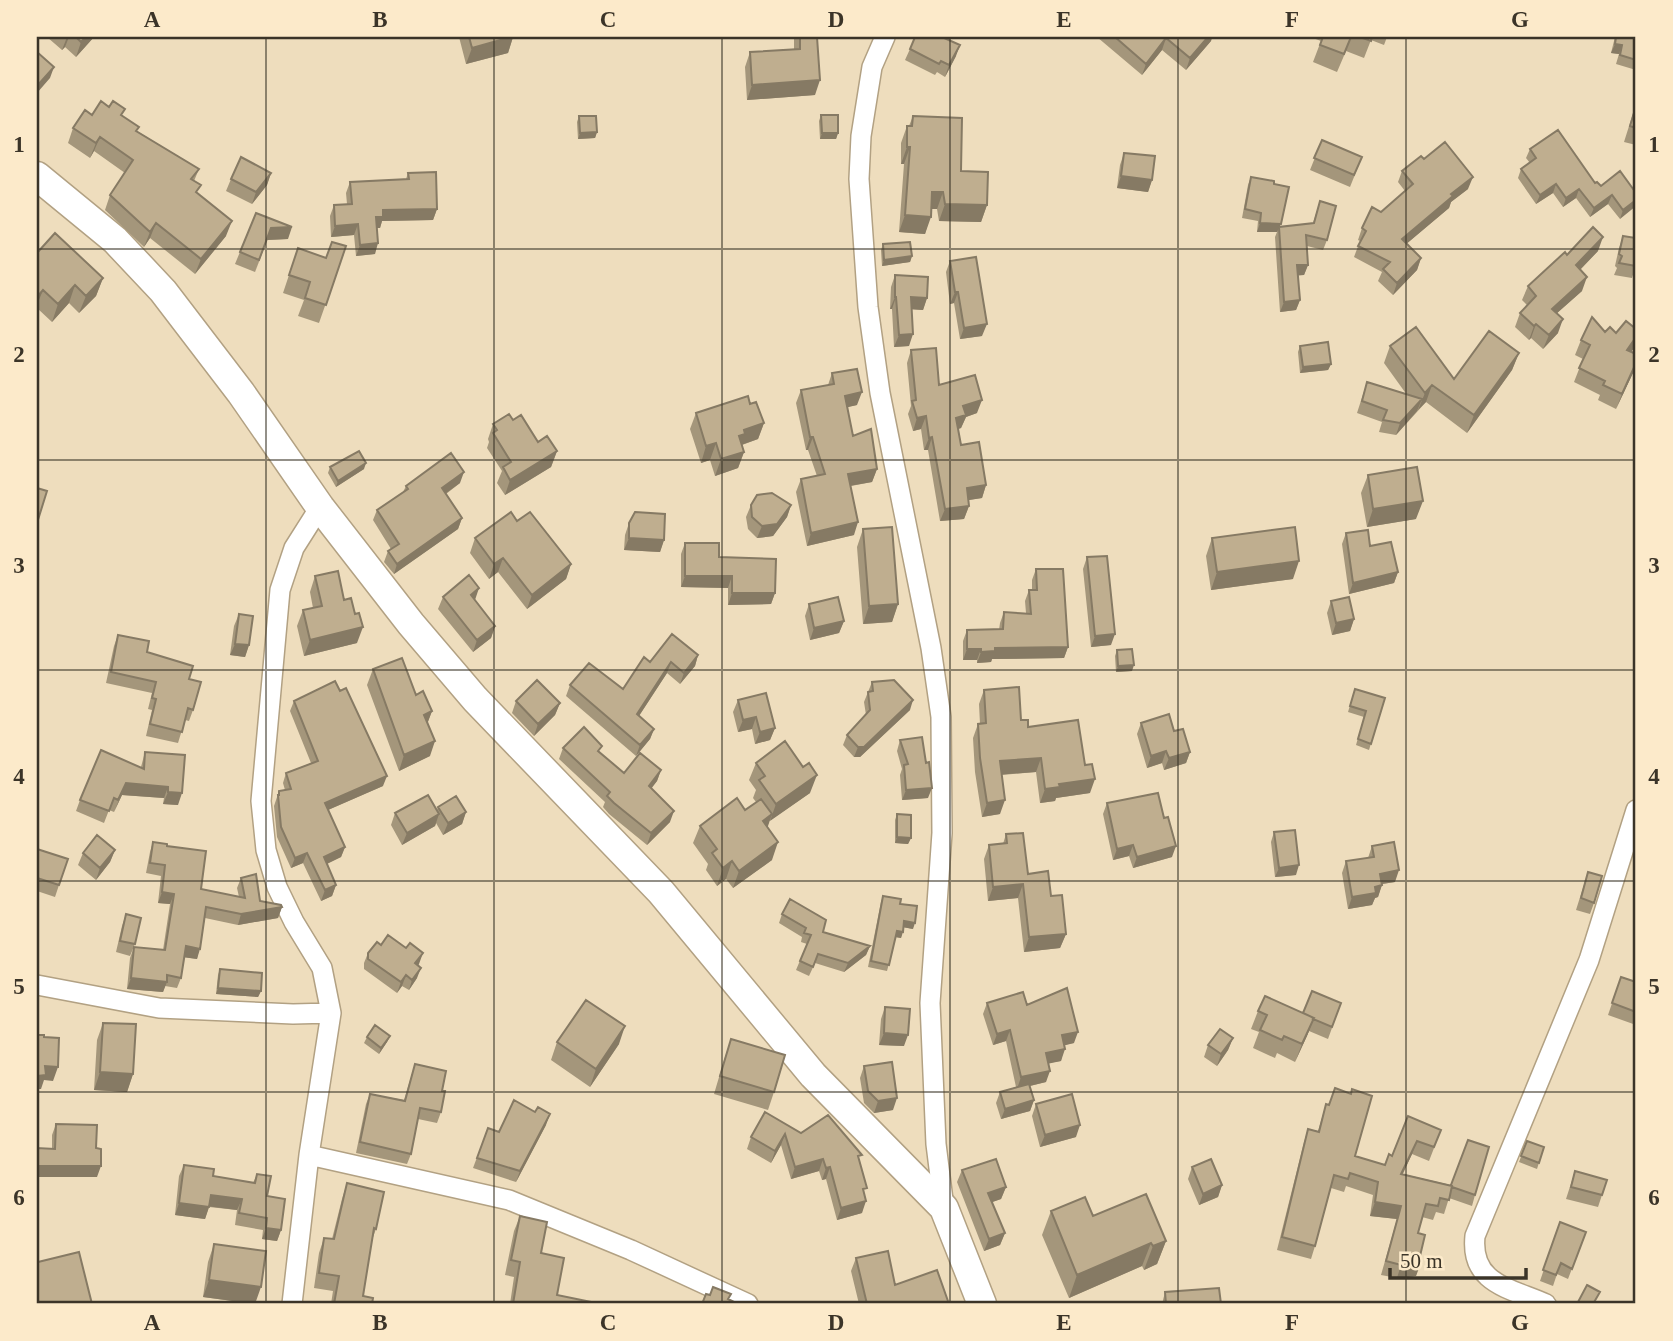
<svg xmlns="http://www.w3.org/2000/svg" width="1673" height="1341" viewBox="0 0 1673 1341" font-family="Georgia,serif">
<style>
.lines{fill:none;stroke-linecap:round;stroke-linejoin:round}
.street-casing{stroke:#b2a183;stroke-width:22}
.secondary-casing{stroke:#b2a183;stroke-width:31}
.street{stroke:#fff;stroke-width:19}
.secondary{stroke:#fff;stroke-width:28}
.wall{fill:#a4967b}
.shaded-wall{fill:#867a64}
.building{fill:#bfae8f;stroke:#867a64;stroke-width:2}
.grid{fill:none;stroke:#3b3428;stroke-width:2;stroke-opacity:0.55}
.neatline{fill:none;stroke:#3b3428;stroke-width:2.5}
.grid-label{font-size:23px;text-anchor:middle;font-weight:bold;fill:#3b3428}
</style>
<rect width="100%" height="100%" fill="#eeddbd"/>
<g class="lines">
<g class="street-casing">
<path id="street" d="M885,37l-13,30 -11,69 -2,43 9,128 12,86 51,255 10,69 1,116 -12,170 6,141 8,64
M37,985l122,23 134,6 38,-1 -9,-45 -28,-46 -17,-35 -11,-37 -5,-49 19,-211 14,-42 26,-41
M331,1013l-22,142 200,45 122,50 117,54
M292,1304l17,-149
M1546,1304c-36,-16 -76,-20 -71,-68l114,-276 47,-150"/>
</g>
<g class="secondary-casing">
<path id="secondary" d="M37,176l78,64 48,51 78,102 79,114 91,117 64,75 186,193 152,183 131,133 38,96"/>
</g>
<use href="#street" class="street"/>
<use href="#secondary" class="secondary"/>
</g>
<path class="wall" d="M47,37h47l-18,20 -11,-10 -3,3z
M459,37h54l-5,16 -42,11z
M794,37h38h-15l-2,58 -68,5 -2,-33 5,-15 44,-3z
M1097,37h115l-1,4 -25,29 -24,-20 -20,25z
M1310,37h77l-3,8 -13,-5 -7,18 -18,-7 -9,21 -24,-10 8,-21z
M1615,37h21v33l-20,-6 3,-10 -8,-1z
M910,49l46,7 -11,21 -8,-5 -2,3 -30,-15z
M1636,104v41l-12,-3z
M92,115l30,1 15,15 62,38 -5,12 3,13 29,42 -31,38 -45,-36 -6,9 -39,-37 5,-15 15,-22 -31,-22 -4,7 -22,-15 5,-15z
M821,115l17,18 -2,6h-16l-1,-18z
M579,116l18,16 -2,6 -17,1 -1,-17z
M913,116l48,55 26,34 -6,17 -42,-1 -2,-12h-5l-7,25 -26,-2 5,-68h-3v-21l6,-17h2z
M1322,140l40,17 -12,30 -40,-17z
M1530,149l71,37 35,7 -16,26 -12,-15 -18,13 -14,-19 -13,9 -10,-14 -17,11 -18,-26 3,-9 9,-6 -4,-5z
M1124,153l28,27 -4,12 -31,-4 3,-23z
M1424,159l44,30 -17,13 -2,6 -43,36 15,14 -4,12 -24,25 -15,-14 4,-9 -28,-15 6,-16 -2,-1 4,-12 43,-37 -7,-9 4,-11z
M271,173l-4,12 -15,19 -26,-13 5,-12z
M408,173l29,36 -4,11 -51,1 -2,7h-3l-2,26 -19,2 -2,-21 -23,2 -1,-21 4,-11 13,-1 -1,-11 4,-11 56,-3z
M1251,177l23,7 6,43 33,-4 7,-22 7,39 -4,10 -16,-4 1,19 -4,10h-6l2,25 -4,10 -16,2 -5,-75 2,-5h-20l1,-11 -16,-3 6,-33z
M256,213l32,26 -21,1 -12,32 -20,-8z
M1623,236l13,29 -4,13 -18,-3 3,-7 -2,-2 4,-18z
M883,244l29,12 -2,6 -28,4 -1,-16z
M346,246l-27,77 -21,-7 6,-16 -21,-7 15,-45 28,10z
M1598,251l-18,19 2,21 -25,22 1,20 -15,16 -12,-11 -2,2 -14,-13 5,-14 7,-8 -5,-5 6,-14 39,-31z
M37,253l66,25 -7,18 -17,17 -10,-10 -17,19 -15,-14z
M950,261l32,75 -22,3 -6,-36 -4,1 -4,-32z
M895,275l32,23 -4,12 -11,-1 -3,37 -15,1 -2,-38h-2l1,-22z
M1636,329v14l-5,9 5,2v12l-20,43 -18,-9 2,-5 -26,-13 9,-23 -8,-4 6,-15 24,-8 11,1z
M1300,346l31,18 -3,6 -28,3 -2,-21z
M1390,346l64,33 65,-26 -7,17 -45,63 -41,-31 -30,33 -17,-3 3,-10 -25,-9 10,-31 40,13 -23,-32z
M911,350l28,35 38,28 -11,4 -5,11 -3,1 3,16 25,40 -4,13 -14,2 1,6 -5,13 -24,2 -12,-71h-4l-3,-21 -8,2 -5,-17 3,-8 -4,-43z
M832,373l25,32 -10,2 6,29 24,33 -5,13 -21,4 3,49 -47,11 -11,-54 5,-13 16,-3 -9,-26h-2l-10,-47 5,-13 27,-5z
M750,404l14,19 -6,16 -16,6 2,7 -6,16 -23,8 -5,-16 -9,3 -11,-34 6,-16z
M513,420l25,22 19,9 -6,16 -46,28 -8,-12 5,-12 -15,-23 2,-6 -1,-3 5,-15z
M330,467l34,2 -28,18 -8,-14z
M1368,475l48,44 -49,8 -6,-34z
M460,483l-14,11 16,24 -4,11 -64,45 -10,-12 4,-11 3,-2 -18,-29 4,-10 26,-18 3,-6z
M751,505h40l-4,12 -14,19 -16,2 -9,-9 -2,-12z
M629,523l35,17 -4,12 -36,-2 1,-15z
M863,529l35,75 -6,18 -29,2 -6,-77z
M1346,533l24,13 28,26 -4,11 -45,11 -7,-50z
M475,538l96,26 -5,15 -39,30 -29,-37 -9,7 -19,-26z
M1212,538l81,41 -82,11 -5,-34z
M685,543l34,14 56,36 -4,11 -43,1v-17l-47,-1v-33z
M1087,557l24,88 -20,2 -8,-78z
M1036,569l32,78 -4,11 -72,1 -1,3 -14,1v-3h-14v-19l4,-11h32l1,-7 4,-11 22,1 -1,-12 4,-11h3v-10z
M315,576l29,24 13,43 -53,13 -7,-30 6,-16 10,-2 -3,-16z
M443,597l32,3 20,26 -4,12 -18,14 -35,-43z
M1331,601l23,18 -4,12 -18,4 -5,-22z
M809,604l35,17 -5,12 -29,7 -5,-24z
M239,614l10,31 -4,12 -15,-2 4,-29z
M118,635l29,17 42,27 4,31 -4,11 -4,-1 -7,23 -32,-7 6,-26 -4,-1 4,-16 -46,-10 8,-37z
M1117,650l15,21 -16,1 -1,-16z
M698,655l-3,11 -15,18 -13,-11 -28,43 15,13 -4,10 -14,17 -70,-60 4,-11 53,4 27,-27z
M373,669l43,26 16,16 -5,13 3,32 -31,15 -32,-86z
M872,682l38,28 -50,47h-6l-11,-12 4,-10 19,-20 -2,-13z
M1355,689l30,9 -16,52 -13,-5 8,-28 -16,-5z
M984,690l44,37 62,66 -34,5 -1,3 -15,2 -4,-31 -34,3 -2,39 -18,3 -7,-45 -2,-34 5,-14h2l-1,-20z
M738,700l37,28 -5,12 -15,4 -3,-15 -14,3 -5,-20z
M294,701l89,85 -55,24 17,37 -4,10 -14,7 9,21 -4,11 -11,5 -18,-38 -12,5 -14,-31 -3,-31 5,-15 6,-1 -2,-7 3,-10 25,-10 -21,-52z
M516,701l44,2 -5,12 -21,21 -22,-23z
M1141,723l33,8 16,21 -4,11 -22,7 -2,-7 -15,5 -10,-34z
M900,740l28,58 -26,2 -2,-25 2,-6 -5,-18z
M563,748l37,5 24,20 37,-3 -4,11 -6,7 19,34 -23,23 -38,-31 -6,-7 2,-5 -46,-43z
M145,752l33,53 -15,-1 1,-6 -42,-3 -8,17 -5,-2 -5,13 -28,-12 4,-11 61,-33z
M756,763l54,30 -41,28 -2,6 5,33 -39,28 -7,-9 -9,7 -11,-16 2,-6 -15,-21 7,-17 45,-16 11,-8 -3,-4 3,-8 -7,-10z
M1107,803l57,15 8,39 -39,11 -4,-12 -16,4 -10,-46z
M438,807l28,5 -4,12 -19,11 -7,-12 -1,3 -33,19 -11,-20 4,-12 42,-3z
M897,814l14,24 -3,6 -13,-1v-23z
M1274,832l22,43 -21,2 -4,-35z
M1006,834l22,40 23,22 15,38 -6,14 -36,4 -6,-54 -30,3 -4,-42 5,-14 14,-1z
M153,842l14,4 34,43 38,8 -2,-9 4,-10 19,23 22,6 -4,11 -40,7 -33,-7 -8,41 -13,-2 -3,21 -4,10 -12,-2 -2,6 -36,-3 3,-31 4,-11 29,3 7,-46 -12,-1 3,-27 -15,-3 4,-21z
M1372,846l23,36 -13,2 -4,13 -3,1 -3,7 -24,4 -6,-36 4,-12 22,-3z
M37,850l22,35 -4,12 -18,-6z
M115,850l-5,12 -14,18 -18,-15 5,-12z
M1588,872l6,31 -4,11 -14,-4z
M883,896l17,8 13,25 -10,-2 -2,11 -5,-1 -9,34 -19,-4 13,-65z
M126,914l9,30 -5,12 -14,-4 6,-26z
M782,914l41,18 47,14 -4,9 -22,17 -29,-9 -6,13 -13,-6 11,-26 -6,-2 1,-5 -23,-14z
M381,945l38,19 -1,1 -1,13 -8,12 -7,-4 -5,7 -33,-24v-6l4,-10z
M220,969l41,22 -3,6 -42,-3 2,-19z
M1621,977l15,5v43l-28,-10z
M987,1003l40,2 47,38 -10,2 -3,16 -13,2 -2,19 -16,4 4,14 -4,11 -29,8 -5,-16 4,-11 16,-5 -10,-46 -13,4 -10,-31z
M1341,1003l-13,36 -19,-8 -14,31 -18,-9 -2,5 -22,-10 6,-16 -8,-3 7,-18 45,2z
M885,1007l19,39 -25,-1 2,-26z
M103,1023l30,51 -6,18 -33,-2 3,-50z
M390,1036l-3,6 -8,12 -15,-11 3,-6z
M1233,1038l-5,12 -11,16 -13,-9 4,-12z
M731,1039l43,53 -6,18 -54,-16 11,-37z
M557,1042l62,2 -29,43 -39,-27z
M415,1064l27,27 -1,21 -4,11 -19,-4 -7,35 -4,10 -51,-11 10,-49 4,-10 34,6z
M864,1066l29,44 -19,3 -10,-10 -4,-25z
M1036,1104l40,33 -36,10 -8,-31z
M1326,1104l29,52 30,9 7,-9 16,-40 33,14 -12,31 -17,-7 -9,20 48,11 24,10 -3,11 -23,-8 -5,16 -8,-2 -3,8 -11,-3 -4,16 2,23 -4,20 -19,2 -16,-3 16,-56 -27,-3 3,-21 -27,-9 -2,6 -13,-4 -16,58 -4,13 -34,-9 27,-108 4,-13 10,2z
M56,1124l40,24 1,29 -45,-28v-14z
M546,1125l-30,57 -43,-14 15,-40 11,4z
M801,1133l58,28 5,33 -2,19 -25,7 -11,-41 -4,1 -3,-9 -28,8 -10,-34 -10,18 -24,-14 4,-12z
M1527,1141l17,6 -7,22 -18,-7z
M184,1165l29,11 40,7 4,-9 24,56 -4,11 -15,-2 1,-9 -28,-5 2,-15 -28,-3 -4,12 -30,-4 4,-39z
M1192,1167l30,18 -4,12 -19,8 -11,-26z
M962,1170l44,17 -5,12 -9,3 13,31 -5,12 -16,6 -27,-69z
M1575,1171l27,24 -4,12 -32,-8z
M347,1183l29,46 -4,11 -9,56 9,8h-41l2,-13 -19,-3 5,-35 5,-15 8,1 10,-40z
M1051,1211l42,5 73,25 -9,23 -13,6 -2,-4 -73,32 -27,-63z
M520,1216l21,37 16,42 44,9h-91l4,-27 -9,-2 9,-44z
M1560,1222l26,10 -18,47 -11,-5 -4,12 -13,-5z
M214,1244l41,60 -52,-7 5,-35z
M856,1258l39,27 54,19h-90l-8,-33z
M1165,1292l56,12h-59z"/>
<path class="shaded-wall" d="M67,37h2l-4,10 -3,3z
M86,37h8l-18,20 5,-15z
M511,37h2l-5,16 -42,11 6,-16z
M1208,37h4l-1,4 -25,29 4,-12z
M1166,38l-4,12 -20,25 4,-11z
M1615,44l7,1 -3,9 -8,-1z
M960,45l-4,11 -11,21 4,-12z
M54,67l-4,11 -13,15v-7z
M820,80l-5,15 -68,5 5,-15z
M597,132l-2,6 -17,1 2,-6z
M822,133h16l-2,6h-16z
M100,137l-6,14 -4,7 6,-15z
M907,147h3l-6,17h-3z
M271,173l-4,12 -15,19 4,-12z
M1121,176l31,4 -4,12 -31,-4z
M1473,177l-5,12 -17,13 -2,6 -51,43 4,-12 49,-45z
M1556,184l-3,9 -17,11 4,-9z
M1579,189l-3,9 -13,9 3,-9z
M932,192h11l-6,17h-11z
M1612,195l-4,9 -18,13 4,-9z
M1636,200v6l-16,13 3,-9z
M945,204l42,1 -6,17 -42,-1z
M437,209l-4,11 -51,1 -2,7h-8l4,-11 7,-7z
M905,215l26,2 -6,17 -26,-2z
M232,221l-6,15 -31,38 6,-15z
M156,223l-6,15 -6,9 6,-15z
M1260,223l21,1 -4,8h-20z
M358,224l-4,11 -23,2 4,-11z
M292,227l-4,12 -21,1 -12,32 16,-44z
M1603,237l-5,14 -27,28 5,-14z
M378,243l-3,11 -19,2 4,-11z
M912,256l-2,6 -28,4 2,-6z
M1421,258l-4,12 -24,25 4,-12z
M1297,265h11l-4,10 -11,1z
M1587,277l-5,14 -35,31 5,-13z
M103,278l-7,18 -17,17 7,-17z
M75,285l-6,18 -17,19 6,-18z
M43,290l-6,15v-8z
M955,292h3l-4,11 -4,1z
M895,297h1l-4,12h-2z
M911,297l16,1 -4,12 -17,-1z
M1300,300l-4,10 -16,2 4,-10z
M1563,319l-5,14 -15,16 6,-14z
M987,324l-5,12 -22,3 4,-11z
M1536,324l-5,14 -2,2 5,-14z
M913,334l-4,12 -15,1 5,-12z
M1636,337l-1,10 -14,18 6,-15z
M1519,353l-7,17 -45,63 7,-18z
M1636,363l-2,8 -18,38 6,-15z
M1331,364l-3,6 -28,3 3,-6z
M1432,385l-6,17 -8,8 7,-17z
M862,392l-5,13 -17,4 5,-13z
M1422,399l-5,12 -21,24 4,-12z
M982,400l-5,13 -11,4 -5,11 -9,3 4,-13 7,-12z
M926,416l-5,13 -8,2 4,-13z
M764,423l-6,16 -17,6 -2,-9 5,-6z
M810,437h3l-5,13h-2z
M932,437l-4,13h-4l5,-12z
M716,443l-6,17 -9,3 5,-17z
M557,451l-6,16 -46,28 5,-15z
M744,452l-6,16 -23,8 6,-17z
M366,463l-2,6 -28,18 2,-6z
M877,469l-5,13 -29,5 5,-13z
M464,472l-4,11 -22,16 4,-11z
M986,485l-4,13 -19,3 4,-13z
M1423,501l-7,18 -49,8 6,-18z
M791,505l-4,12 -14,19 -16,2 5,-12z
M969,506l-5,13 -24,2 5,-12z
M462,518l-4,11 -64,45 3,-10z
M858,522l-4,13 -47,11 4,-13z
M629,538l35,2 -4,12 -36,-2z
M503,558l-5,14 -9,7 5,-15z
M1299,561l-6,18 -82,11 6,-18z
M571,564l-5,15 -39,30 5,-14z
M1398,572l-4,11 -45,11 4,-11z
M685,576h47l-4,12 -47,-1z
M479,588l-4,12 -9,7 5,-12z
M732,593h43l-4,11 -43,1z
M898,604l-6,18 -29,2 6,-18z
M1354,619l-4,12 -18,4 4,-12z
M844,621l-5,12 -29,7 4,-12z
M495,626l-4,12 -18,14 4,-12z
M363,627l-6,16 -53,13 6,-16z
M1115,634l-4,11 -20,2 4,-11z
M235,644l14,1 -4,12 -15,-2z
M1068,647l-4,11 -72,1 -1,3 -14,1 4,-11 14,-4z
M967,649h14l-4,11h-14z
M698,655l-3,11 -15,18 4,-11z
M671,662l-4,11 -34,52 4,-11z
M1134,665l-2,6 -16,1 2,-6z
M913,700l-3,10 -50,47h-6l4,-10z
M560,703l-5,12 -21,21 4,-12z
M432,711l-6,16 -2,-12z
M756,717l-4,12 -14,3 5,-12z
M775,728l-5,12 -15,4 5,-12z
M654,729l-4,10 -14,17 4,-11z
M435,741l-5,15 -31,15 5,-16z
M1166,751l-4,12 -15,5 4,-12z
M1190,752l-4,11 -22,7 5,-12z
M1041,758l-5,14 -41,3 5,-14z
M661,770l-4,11 -12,16 4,-11z
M817,775l-7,18 -40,28 6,-17z
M387,776l-4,10 -62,27 4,-10z
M1095,779l-5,14 -34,5 -1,3 -15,2 5,-14 14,-5z
M126,783l42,4 -4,11 -42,-3 -8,17z
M932,788l-4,10 -26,2 4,-10z
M168,792l14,1 -4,12 -15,-1z
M1005,800l-5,14 -18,3 5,-14z
M674,811l-4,11 -23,23 4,-12z
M466,812l-4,12 -19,11 5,-12z
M439,814l-4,12 -33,19 5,-12z
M772,814l-6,18 -3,-11z
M897,837l14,1 -3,6 -13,-1z
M778,842l-6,18 -39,28 6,-17z
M1133,845l-4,11 -16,4 4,-11z
M1176,846l-4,11 -39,11 4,-11z
M345,847l-4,10 -21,10 4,-10z
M115,850l-5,12 -14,18 4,-12z
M307,853l-4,10 -12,5 4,-10z
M732,861l-6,18 -9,7 6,-18z
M1299,865l-3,10 -21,2 4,-9z
M1399,870l-4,12 -20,3 5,-11z
M1023,884l-5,14 -30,3 5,-14z
M336,885l-4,11 -11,5 4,-11z
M1382,885l-4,12 -3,1 -3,7 -24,4 4,-12 23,-10z
M162,892l12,2 -4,10 -12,-1z
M282,907l-4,11 -40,7 3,-11z
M904,921l11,2 -2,6 -11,-2z
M897,931l6,1 -2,6 -6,-1z
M1066,934l-6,14 -36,4 5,-15z
M186,946l14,3 -3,10 -15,-2z
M870,946l-4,9 -22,17 4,-9z
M423,953l-4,11 -8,10 4,-11z
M421,968l-4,10 -8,12 3,-10z
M406,975l-4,11 -5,7 4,-11z
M131,978l36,4 -4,10 -36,-3z
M218,988l43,3 -3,6 -42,-3z
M1314,1018l-7,18 -12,26 7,-18z
M625,1026l-6,18 -29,43 6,-18z
M1010,1030l-4,11 -13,4 4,-11z
M1078,1032l-4,11 -16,4 4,-12z
M884,1033l24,2 -4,11 -25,-1z
M390,1036l-3,6 -8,12 2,-6z
M1233,1038l-5,12 -11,16 4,-12z
M1065,1049l-4,12 -19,4 4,-12z
M45,1066l13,1 -5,14 -9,-1 -3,9h-4v-13z
M1050,1071l-4,11 -29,7 4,-12z
M100,1072l33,2 -6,18 -33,-2z
M897,1098l-4,12 -19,3 4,-12z
M1034,1100l-4,11 -29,8 4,-10z
M550,1114l-4,11 -30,57 4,-11z
M1080,1125l-4,12 -36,10 5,-12z
M785,1134l-4,11 -10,18 4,-12z
M1417,1141l-5,13 -16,33 5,-13z
M823,1159l-4,12 -28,8 4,-12z
M37,1166h64l-4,11h-60z
M830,1167l-4,12 -4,1 4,-12z
M1222,1185l-4,12 -19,8 4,-11z
M1006,1187l-5,12 -17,6 4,-12z
M211,1195l31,4 -5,11 -31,-4z
M866,1201l-4,12 -25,7 4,-12z
M1375,1202l26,4 -4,13 -27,-3z
M179,1203l30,4 -4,12 -30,-4z
M266,1228l15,2 -4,11 -15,-2z
M1005,1233l-5,12 -16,6 5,-12z
M1166,1241l-9,23 -13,6 9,-24z
M1151,1243l-9,23 -73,32 8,-23z
M1421,1263l-5,13 -19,2 4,-13z
M209,1280l52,7 -6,17 -52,-7z"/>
<path class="building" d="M76,37h10l-5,5z
M469,37h42l-39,11z
M800,37h17l3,43 -68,5 -2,-33 50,-3z
M915,37h27l18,8 -11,20 -8,-4 -2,3 -29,-15z
M1115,37h93l-18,21 -24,-20 -20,26z
M1323,37h28l-7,17 -24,-9z
M1360,37h12l-1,4z
M1616,37h20v23l-16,-5 2,-10 -7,-1z
M37,52l17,15 -17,19z
M101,101l8,6 4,-6 12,8 -4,6 18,12 -3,4 63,38 -8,10 10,6 -5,7 36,29 -31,38 -45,-36 -6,9 -40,-37 23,-35 -33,-23 -4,6 -23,-15 12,-18 7,5z
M1636,106v22l-6,-2z
M821,115h17v18h-16z
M579,116h17l1,16 -17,1z
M913,116l49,2 -1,53 27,1 -1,33 -42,-1 -2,-12h-11l-1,25 -26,-2 5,-68h-3v-21h5z
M1558,130l37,53 2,-1 4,4 19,-15 16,22v7l-13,10 -11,-15 -18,13 -15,-19 -13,9 -10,-14 -16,11 -19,-26 15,-11 -6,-9z
M1322,140l40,17 -8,18 -40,-17z
M1445,142l28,35 -22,17 2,2 -51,43 19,19 -24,25 -14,-14 7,-7 -32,-16 8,-15 -4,-3 10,-21 9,5 32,-28 -11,-13 19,-15 3,3z
M1124,153l31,3 -3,24 -31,-4z
M241,157l30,16 -15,19 -25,-13z
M436,172l1,37 -54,1v7h-7l2,26 -18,2 -2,-21 -23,2 -1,-21 18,-1 -2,-22 59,-3 -1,-6z
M1251,177l23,4v3l15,3 -8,37 -21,-1 1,-10 -16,-4z
M1320,201l16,5 -9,34 -21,-5 2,30h-11l3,35 -16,2 -5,-75 35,-4z
M256,213l36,14 -21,1 -12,32 -19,-8z
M1593,227l10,10 -27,28 11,12 -35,32 11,10 -14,16 -13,-11 -2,2 -14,-13 16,-17 -8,-10 37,-34 2,3z
M55,233l48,45 -17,18 -11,-11 -17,19 -15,-14 -6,7v-44z
M1623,236l13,2v28l-17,-3 3,-7 -3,-2z
M332,242l14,4 -20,59 -21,-7 5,-16 -21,-7 9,-27 28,10z
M910,242l2,14 -28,4 -1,-16z
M976,257l11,67 -23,4 -6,-36h-3l-5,-31z
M895,275l33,2 -1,21 -16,-1 2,37 -14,1 -3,-38h-1z
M1592,317l13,15 5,-5 6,6 10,-12 10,8v8l-9,13 9,4v9l-14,31 -19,-9 2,-4 -26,-13 11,-23 -9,-5z
M1416,327l38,52 35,-48 30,22 -45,62 -42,-30 -7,8 -35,-47z
M1328,342l3,22 -28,3 -3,-21z
M936,348l3,37 36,-10 7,25 -19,6 3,9 -10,3 5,27 18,-3 7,43 -19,3 2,18 -24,3 -13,-72 -3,1 -3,-22 -9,2 -5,-17 4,-1 -5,-50z
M857,369l5,23 -17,4 8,40 18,-7 6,40 -29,5 10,48 -47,11 -10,-54 24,-5 -12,-37h-3l-9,-47 33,-6 -2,-11z
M1367,382l55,17 -22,24 -17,-3 4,-10 -25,-9z
M748,396l2,8 6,-2 8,21 -20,7 1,4 -6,2 5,16 -23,7 -5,-16 -10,3 -10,-33z
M509,414l4,6 8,-5 17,27 9,-6 10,15 -47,29 -7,-13 8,-5 -18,-29 4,-3 -4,-6z
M359,451l7,12 -28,18 -8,-14z
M451,453l13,19 -22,16 20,30 -65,46 -9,-13 11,-7 -22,-34 31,-21 -2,-3z
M1417,467l6,34 -50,8 -5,-34z
M37,488l10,3 -10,32z
M772,493l19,12 -14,19 -15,2 -10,-9 -1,-12 6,-10z
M511,512l6,9 13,-9 41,52 -39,31 -29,-37 -9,6 -19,-26z
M635,512l30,2 -1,26 -35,-2v-15z
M892,527l6,77 -29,2 -6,-77z
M1295,527l4,34 -82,11 -5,-34z
M1368,530l2,16 21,-4 7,30 -45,11 -7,-50z
M685,543h34v14l57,2 -1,34h-43v-17h-47z
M1107,556l8,78 -20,2 -8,-79z
M1036,569h27l5,78 -73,1v3l-14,1v-3h-14v-19l36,-1 1,-17 27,2 -2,-24h8z
M338,571l6,29 7,-2 4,16 4,-1 4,14 -53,13 -7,-30 19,-4 -7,-30z
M469,575l10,13 -8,7 24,31 -18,14 -34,-43z
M838,597l6,24 -30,7 -5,-24z
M1349,597l5,22 -18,4 -5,-22z
M239,614l14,2 -4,29 -14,-1z
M672,634l26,21 -14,18 -13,-11 -34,52 17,15 -14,16 -70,-60 19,-22 34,26 21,-32 6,5z
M118,635l31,6 -2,11 46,14 -4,13 12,3 -8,28 -5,-2 -6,24 -32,-8 6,-25 -4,-1 4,-16 -45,-10z
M1132,649l2,16 -16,1 -1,-16z
M402,658l14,37 7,-4 9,20 -8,4 11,26 -31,14 -31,-86z
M537,680l23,23 -22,21 -22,-23z
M894,680l19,20 -49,47h-6l-11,-12 23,-25 -2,-18 5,-1 -1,-9z
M335,681l5,10 6,-3 41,88 -62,27 20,44 -21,10 12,28 -11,5 -18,-37 -12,5 -14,-31 -3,-32h1v-4l12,-2 -5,-16 32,-12 -24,-60z
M1019,687l2,33h7v7l50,-7 7,45 7,-1 3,15 -36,5 1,3 -15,2 -4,-31 -41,3 5,39 -18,3 -7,-45 -2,-34 8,-1 -2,-33z
M1355,689l30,9 -14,46 -13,-5 8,-28 -16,-5z
M766,693l9,35 -15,4 -4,-15 -13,3 -5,-20z
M1169,714l5,17 9,-2 7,23 -21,6 -3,-7 -15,5 -10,-33z
M584,727l18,19 -4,5 26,22 16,-20 21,17 -12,16 25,25 -23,22 -37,-30 -7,-7 3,-4 -47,-44z
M922,737l4,26 3,-1 3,26 -26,2 -2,-25 4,-1 -8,-24z
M785,741l18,26 6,-4 8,12 -41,29 -17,-24 6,-4 -9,-13z
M101,750l43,19 1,-17 40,3 -3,38 -14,-1v-5l-42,-4 -8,17 -4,-2 -5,13 -29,-11z
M1158,793l6,25 4,-1 8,29 -39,11 -4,-12 -16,4 -10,-46z
M428,795l11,19 -32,19 -12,-20z
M456,796l10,16 -18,11 -10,-16z
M737,798l8,12 16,-11 11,15 -9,7 15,21 -39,29 -7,-10 -9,7 -11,-15 5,-4 -17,-23z
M897,814l14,1v23l-14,-1z
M1295,830l4,35 -20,3 -5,-36z
M1023,833l5,41 20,-3 3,25 11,-1 4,39 -37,3 -6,-53 -30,3 -4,-42 18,-2 -1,-9z
M97,835l18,15 -15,18 -17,-15z
M153,842l14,2v2l39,5 -5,38 44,9 -4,-20 15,-4 4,27 21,4 1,2 -41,7 -35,-7 -6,42 -14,-3 -5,32 -14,-3v7l-36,-4 3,-31 31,3 9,-56 -12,-2 3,-27 -15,-2z
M1394,842l5,28 -19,4 2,11 -7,2 1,6 -24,4 -6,-36 28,-4 -2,-11z
M37,849l31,10 -9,26 -22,-7z
M1588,872l14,4 -8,27 -13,-5z
M883,896l18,3 -1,5 17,2 -2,17 -11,-2 -1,11 -6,-1 -8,34 -18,-4z
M790,899l36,21 -3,12 47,14 -22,17 -30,-9 -5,13 -13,-6 11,-26 -7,-2 2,-5 -24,-14z
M126,914l15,4 -6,26 -15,-3z
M388,935l18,13 4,-5 13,10 -8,10 6,5 -9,12 -6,-5 -5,7 -33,-23v-6l9,-11 4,3z
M220,969l42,4 -1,18 -43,-3z
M1621,977l15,5v30l-24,-9z
M1067,988l11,44 -16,3 3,14 -19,4 4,18 -29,6 -11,-47 -13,4 -10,-31 36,-11 4,13z
M1312,991l29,12 -9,24 -19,-8 1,-1 -11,-5z
M1265,996l49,22 -12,26 -18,-8 -2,4 -22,-10 7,-15 -9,-4z
M586,1000l39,26 -29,43 -39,-27z
M885,1007l25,2 -2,26 -24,-2z
M103,1023l33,1 -3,50 -33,-2z
M375,1025l15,11 -9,12 -14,-11z
M1220,1029l13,9 -12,16 -13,-9z
M37,1035h7v2l15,1 -1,29 -13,-1 1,9 -9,1z
M731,1039l54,16 -11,37 -54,-16z
M892,1062l5,36 -19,3 -10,-10 -4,-25z
M415,1064l31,7 -4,20h3l-4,21 -21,-4 -9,46 -51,-12 10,-48 35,7z
M1029,1084l5,16 -29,9 -5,-17z
M1335,1088l16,6 1,-5 20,7 -17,60 30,9 4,-11 3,2 16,-40 33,14 -7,17 -17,-6 -16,33 51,12 -3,14 -9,-2 -2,8 -12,-2 -8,29 7,2 -5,21 1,7 -20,2 -15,-4 15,-55 -26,-4 3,-20 -28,-9 -2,6 -14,-4 -19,71 -33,-9 26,-108 11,3 7,-28 3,1z
M1072,1094l8,31 -35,10 -9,-31z
M514,1100l21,12 3,-5 12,7 -30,57 -43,-13 11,-30 11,4z
M765,1112l36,21 27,-18 34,40 -4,1 9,32 -4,1 3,12 -25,7 -11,-41 -4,1 -3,-9 -28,8 -10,-33 -10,17 -24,-14z
M56,1124l41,1 -1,23 5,1v17h-64v-18l18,1z
M1468,1140l21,7 -14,48 -23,-8v-1l-1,-1z
M1527,1141l17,6 -5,16 -18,-7z
M996,1159l10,28 -18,6 17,40 -16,6 -27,-69z
M1211,1159l11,26 -19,9 -11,-27z
M184,1165l30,4 -1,7 42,7 2,-9 14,2 -4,20 18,3 -4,31 -15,-2 1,-10 -28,-5 3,-14 -31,-4 -2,12 -30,-4z
M1575,1171l32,9 -5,15 -31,-8z
M347,1183l37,9 -8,37 -2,-1 -11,68 10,2 -1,6h-38l5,-28 -20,-3 5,-35 10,1z
M1146,1194l20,47 -13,5 -2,-3 -74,32 -26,-64 34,-14 8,19z
M520,1216l27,6 -6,31 23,5 -7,37 44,9h-88l7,-42 -9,-2z
M1560,1222l26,10 -14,37 -11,-6 -5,12 -13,-5z
M214,1244l52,7 -5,36 -52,-7z
M888,1251l7,34 42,-15 12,34h-82l-11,-46z
M79,1252l13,52h-55v-47l1,5z
M1587,1285l13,7 -7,12h-11l-4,-2z
M713,1287l18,7 -3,5 10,5h-36l4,-10 4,1z
M1219,1288l2,16h-55l-1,-12z"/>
<path class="grid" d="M266,37v1267M494,37v1267M722,37v1267M950,37v1267M1178,37v1267M1406,37v1267M37,249h1599M37,460h1599M37,670h1599M37,881h1599M37,1092h1599"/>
<rect width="1673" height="1341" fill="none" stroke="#fceaca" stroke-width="77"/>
<path d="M1390 1268v10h136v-10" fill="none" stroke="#3b3428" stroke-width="3.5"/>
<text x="1400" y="1268" font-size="21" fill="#3b3428" stroke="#fceaca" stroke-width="5" paint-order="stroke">50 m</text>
<rect x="38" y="38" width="1596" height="1264" class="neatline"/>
<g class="grid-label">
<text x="152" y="27">A</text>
<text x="380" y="27">B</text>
<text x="608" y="27">C</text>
<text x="836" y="27">D</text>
<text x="1064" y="27">E</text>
<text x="1292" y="27">F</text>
<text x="1520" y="27">G</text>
<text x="19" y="152">1</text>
<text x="1654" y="152">1</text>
<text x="19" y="362">2</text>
<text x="1654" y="362">2</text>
<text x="19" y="573">3</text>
<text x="1654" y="573">3</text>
<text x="19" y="784">4</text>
<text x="1654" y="784">4</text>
<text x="19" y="994">5</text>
<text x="1654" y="994">5</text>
<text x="19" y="1205">6</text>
<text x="1654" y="1205">6</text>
<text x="152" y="1330">A</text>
<text x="380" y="1330">B</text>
<text x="608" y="1330">C</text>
<text x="836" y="1330">D</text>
<text x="1064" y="1330">E</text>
<text x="1292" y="1330">F</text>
<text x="1520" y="1330">G</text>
</g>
</svg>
